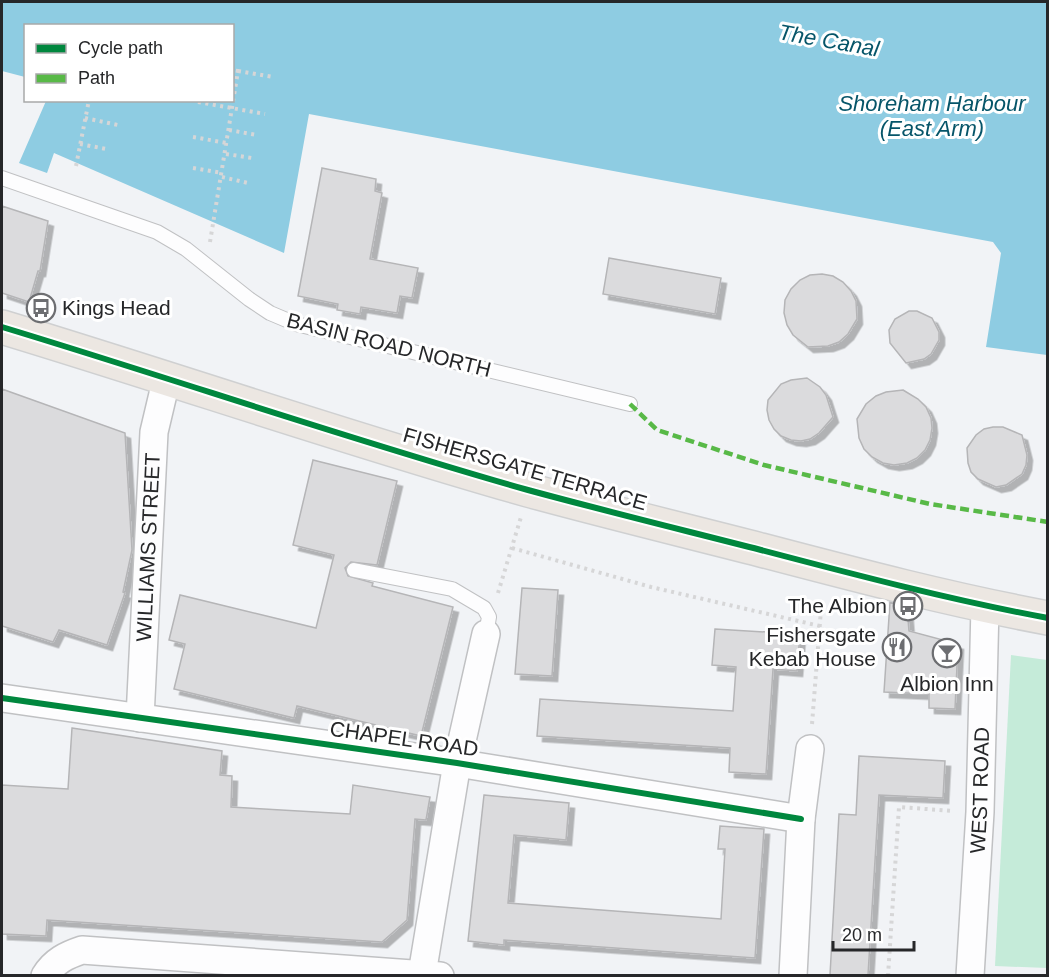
<svg xmlns="http://www.w3.org/2000/svg" width="1049" height="977" viewBox="0 0 1049 977" font-family="Arial,sans-serif">
<style>
.green{fill:#c5ebd9}
.water{fill:#8ecce2}
.building{fill:#dbdbdd;stroke:#b5b5b7;stroke-width:1.5;filter:url(#shadow)}
.lines{fill:none;stroke-linecap:round;stroke-linejoin:round}
.service-casing{stroke:#c0c1c3;stroke-width:16}
.minor-casing{stroke:#c0c1c3;stroke-width:30}
.primary-casing{stroke:#cfd0d1;stroke-width:36}
.path{stroke:#d6d6d7;stroke-width:4;stroke-dasharray:3 4.5;stroke-linecap:butt}
.service{stroke:#fdfdfe;stroke-width:14}
.minor{stroke:#fdfdfe;stroke-width:27}
.primary{stroke:#ece7e2;stroke-width:33}
.quiet{stroke:#58b947;stroke-width:4.5;stroke-dasharray:9 4.5;stroke-linecap:butt}
.cycleway-casing{stroke:#fff;stroke-width:10}
.cycleway{stroke:#00873e;stroke-width:6}
.labels{text-anchor:middle;stroke-width:6;stroke-linejoin:round;paint-order:stroke}
.poi-label{font-size:21px;fill:#262729;stroke:#fff;text-anchor:end}
.street-label{font-size:21px;fill:#262729;stroke:#fff}
.water-label{font-size:22px;font-style:italic;fill:#065569;stroke:#fff}
</style>
<defs>
<filter id="shadow"><feDropShadow dx="5.5" dy="5.5" stdDeviation="0" flood-color="#0004"/></filter>
</defs>
<rect width="100%" height="100%" fill="#f1f3f6"/>
<path class="green" d="M1011,655l36,5v308l-52,-2z"/>
<path class="water" d="M2,2h1045v353l-61,-8 15,-94 -8,-11 -684,-128 -25,139 -230,-100 -7,20 -28,-10 27,-62 186,-1v-74h-206l-1,51 -23,-6z"/>
<path class="building" d="M322,168l54,11 -1,12 7,2 -12,66 48,9 -6,30 -12,-2 -3,17 -36,-6 -1,7 -23,-4 1,-6 -40,-8z
M2,206l46,15 -8,50h-2l-9,31 -27,-9z
M609,258l112,20 -6,36 -112,-20z
M822,274l11,2 10,6 8,9 5,10 1,18 -9,15 -9,8 -11,4 -20,1 -15,-12 -6,-10 -3,-12 1,-13 6,-11 9,-9 10,-5z
M909,311h8l15,7 7,14v8l-8,14 -7,5 -18,4 -16,-20 -1,-13 6,-11z
M807,378l13,9 6,8 7,22 -14,16 -9,6 -9,2 -10,-1 -10,-4 -7,-7 -5,-9 -2,-10 1,-10 13,-16 10,-4z
M2,389l123,44 7,117 -9,42 2,1 -18,52 -48,-15 -6,12 -51,-16z
M903,390l15,9 8,8 5,11 1,10 -2,12 -5,10 -8,8 -10,5 -13,2 -11,-2 -11,-6 -8,-8 -5,-11 -2,-19 9,-15 10,-8 10,-4z
M993,427h10l19,8 5,20 -1,10 -4,9 -16,11 -10,2 -18,-8 -7,-7 -3,-9 -1,-15 9,-13 8,-6z
M313,460l84,21 -20,84 -26,-3 -6,6 3,8 25,7 -1,3 81,21 -32,129 -124,-30 -3,12 -120,-29 11,-45 -16,-4 11,-45 136,33 18,-73 -41,-10z
M522,588l36,2 -6,86 -37,-2z
M890,602l17,5 2,24 49,13 -3,65 -26,-1v-14l-45,-2z
M715,629l85,5 -3,37 -24,-2 -7,105 -37,-2 1,-24 -193,-12 3,-37 193,12 3,-44 -24,-2z
M72,728l150,23 -2,24 12,1 -1,31 119,7 3,-29 77,12 -4,23 -11,-1 -8,101 -25,22 -335,-22 -1,16 -44,-2v-149l66,4z
M859,756l86,5 -2,37 -64,-3 -11,180h-38l9,-161 17,1z
M484,795l85,8 -3,37 -52,-5 -6,68 213,16 4,-70h-7l2,-23 44,3 -9,129 -251,-18v5l-36,-4z"/>
<g class="lines">
<g class="service-casing">
<path id="service" d="M2,178l155,54 29,17 63,50 21,14 26,11 334,80
M354,570l98,19 32,19 5,9 -3,17"/>
</g>
<g class="minor-casing">
<g id="minor">
<path d="M2,698l455,65 344,56"/>
<path id="s1" d="M140,718l14,-286 13,-55"/>
<path d="M422,974l35,-211 29,-129"/>
<path d="M45,976c9,-15 22,-21 37,-26l358,26"/>
<path d="M793,976l8,-157 9,-70"/>
<path id="s2" d="M970,976l10,-164 5,-206"/>
</g>
</g>
<g class="primary-casing">
<path id="primary" d="M2,327c175,53 349,113 526,163 77,21 155,40 233,60 95,25 190,50 287,68"/>
</g>
<path class="path" d="M57,26v-1
M238,71l35,6
M198,102l67,12
M85,118l33,7
M229,130l28,5
M193,137l34,6
M80,144l26,5
M226,154l26,4
M76,166l13,-66
M193,168l29,5
M222,177l26,6
M210,242l28,-171 -6,-1
M512,548l139,39 169,39
M498,593l23,-76
M812,724l10,-127
M888,976l11,-169 54,4"/>
<use href="#service" class="service"/>
<use href="#minor" class="minor"/>
<use href="#primary" class="primary"/>
<path class="quiet" d="M630,404l27,26 107,35 166,39 118,18"/>
<g class="cycleway-casing">
<path id="cycleway" d="M2,327c175,53 349,113 526,163 77,21 155,40 233,60 95,25 190,50 287,68
M2,698l455,65 344,56"/>
</g>
<use href="#cycleway" class="cycleway"/>
</g>
<defs>
<g id="bus-ring" transform="scale(1.5)"><circle r="9.5" fill="#fff" stroke="#6d6e71" stroke-width="1.5"/><path d="M-5-6H5V4H4V6H2V4H-2V6H-4V4H-5ZM-3.5-4V0h7V-4ZM-3.5 1.2v1.5H-2V1.2ZM2 1.2v1.5H3.5V1.2Z" fill="#6d6e71"/></g>
<g id="restaurant-ring" transform="scale(1.5)"><circle r="9.5" fill="#fff" stroke="#6d6e71" stroke-width="1.5"/><path d="M-5-6h1v4h1v-4h1v4h1v-4h1v5L-1.5 .5V6h-2V.5L-5-1ZM5-6V6H3V1.5H1.5Q1.5-4 5-6Z" fill="#6d6e71"/></g>
<g id="bar-ring" transform="scale(1.5)"><circle r="9.5" fill="#fff" stroke="#6d6e71" stroke-width="1.5"/><path d="M-6-5H6L.8 .8V4.5H3.5V6h-7V4.5H-.8V.8Z" fill="#6d6e71"/></g>
</defs>
<g fill-rule="evenodd">
<use href="#bus-ring" x="41" y="308"/>
<use href="#bus-ring" x="908" y="606"/>
<use href="#restaurant-ring" x="897" y="647"/>
<use href="#bar-ring" x="947" y="653"/>
</g>
<g class="labels">
<g class="poi-label">
<text x="62" y="315" text-anchor="start">Kings Head</text>
<text x="887" y="613">The Albion</text>
<text x="876" y="642">Fishersgate<tspan x="876" dy="24">Kebab House</tspan></text>
<text x="947" y="691" text-anchor="middle">Albion Inn</text>
</g>
<g class="street-label">
<text transform="translate(389 345) rotate(14)" y="7">BASIN ROAD NORTH</text>
<text transform="translate(525 469) rotate(16)" y="7">FISHERSGATE TERRACE</text>
<text dy="7" stroke="none"><textPath href="#s1" startOffset="171">WILLIAMS STREET</textPath></text>
<text transform="translate(404 739) rotate(8)" y="7">CHAPEL ROAD</text>
<text dy="7" stroke="none"><textPath href="#s2" startOffset="186">WEST ROAD</textPath></text>
</g>
<g class="water-label">
<text transform="translate(829 40) rotate(10)" y="8">The Canal</text>
<text x="932" y="111">Shoreham Harbour<tspan x="932" dy="25">(East Arm)</tspan></text>
</g>
</g>
<rect width="1049" height="977" fill="none" stroke="#262729" stroke-width="6"/>
<rect x="24" y="24" width="210" height="78" fill="#ffffff" stroke="#a8a9a9" stroke-width="1.5"/>
<rect x="36" y="44" width="30" height="9" fill="#00873e" stroke="#a8a9a9" stroke-width="1.5"/>
<text x="78" y="54" font-size="18" fill="#262729">Cycle path</text>
<rect x="36" y="74" width="30" height="9" fill="#58b947" stroke="#a8a9a9" stroke-width="1.5"/>
<text x="78" y="84" font-size="18" fill="#262729">Path</text>
<path d="M833 941v9h81v-9" fill="none" stroke="#262729" stroke-width="3"/>
<text x="842" y="941" font-size="18" fill="#262729" stroke="#ffffff" stroke-width="4.5" paint-order="stroke">20 m</text>
</svg>
